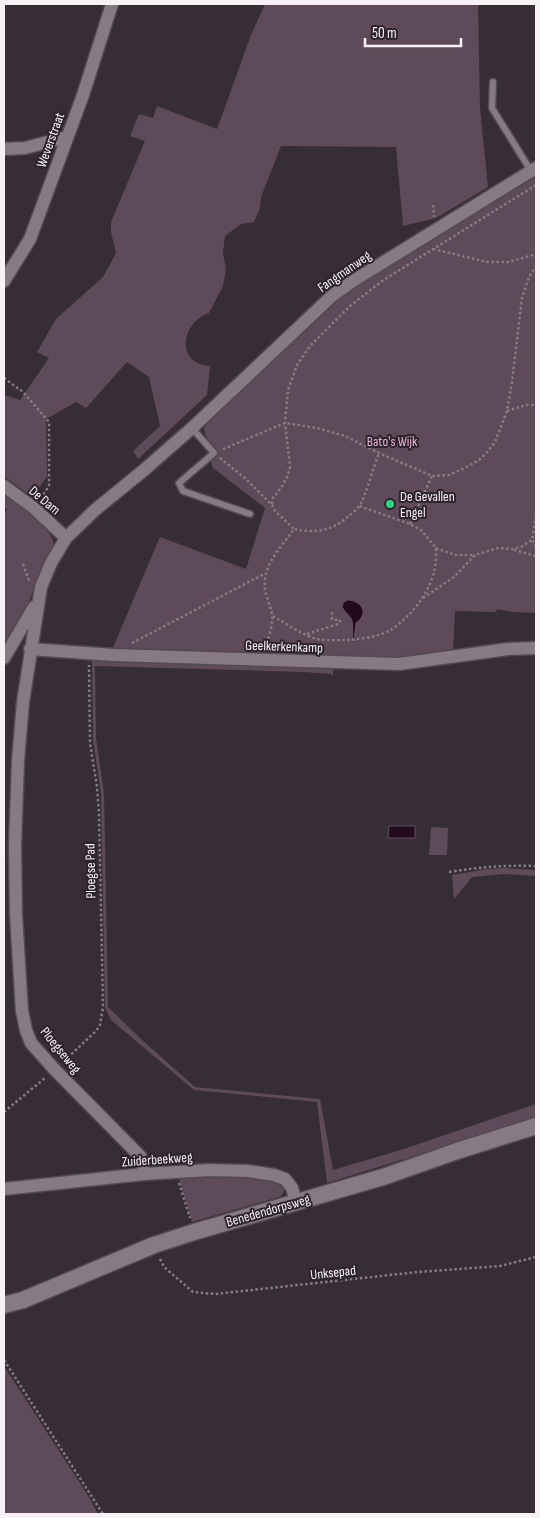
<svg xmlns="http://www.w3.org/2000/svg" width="540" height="1518" viewBox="0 0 540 1518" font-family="'Sofia Sans Condensed',sans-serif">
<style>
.green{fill:#5f4a5a}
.water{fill:#22091e;stroke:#624f5f}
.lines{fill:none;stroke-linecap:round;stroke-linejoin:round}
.lane-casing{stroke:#524a51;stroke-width:9}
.street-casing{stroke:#524a51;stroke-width:15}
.secondary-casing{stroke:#524a51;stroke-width:19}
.path{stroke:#857d83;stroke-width:2.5;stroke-dasharray:2.5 2.5;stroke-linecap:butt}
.lane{stroke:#877a83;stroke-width:6}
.street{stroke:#877a83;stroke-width:12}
.secondary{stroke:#877a83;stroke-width:16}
.poi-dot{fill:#2ed883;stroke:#2d232a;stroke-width:2}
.labels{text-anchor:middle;stroke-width:4;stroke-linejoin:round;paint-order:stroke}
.street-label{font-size:14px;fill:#f8f2f7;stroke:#2d232a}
.park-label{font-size:14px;fill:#eab2dc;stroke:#2d232a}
.poi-label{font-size:14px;fill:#f8f2f7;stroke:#2d232a;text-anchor:start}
</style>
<rect width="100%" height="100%" fill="#372d34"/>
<path class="green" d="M265,4h213l2,104 8,79 -52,31 -33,8 -7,-79 -115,-1 -20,51 -1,11 -6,14 -13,2 -16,12 -2,17 3,16 -3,17 -14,27c-27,9 -35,50 1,53l-3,29 -69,64 -5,-8 27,-25 -11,-49 -22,-15 -41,46 -10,-6 -30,17 1,58 -15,20 -28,-21v-79l1,-2 15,5 29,-42 -12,-6 19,-33 47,-42 13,-24 -5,-21v-10l34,-81 -15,-5 9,-22 14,4 4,-12 60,23 34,-94z
M536,175v438l-23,-1 -16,-3 -1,3 -41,-1 -2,43 -46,7 -296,-9 49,-115 86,32 19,-61 -52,-40 -4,-11 3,-10c-8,-15 -12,-16 -1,-32l124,-116z
M4,493c14,10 50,35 50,53l-17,34 -11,30 -22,36v-132l3,-5 -3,-2z
M92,660l96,3 145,6v8l-2,-3 -27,-2 -209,-6 1,72 8,56 4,213 33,32 54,48 125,12 13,71 71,-21 132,-45v14l-209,65 -10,-81 -123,-12 -83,-70 -6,-12 -4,-214 -8,-55z
M431,827l17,1 -1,27h-18z
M506,868l30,2v6l-32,-2 -32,3 -18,22 -2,-24 35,-6z
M238,1175l40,6 -1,3 6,3 1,4 -2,4 -3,2 -87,25 -14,-46z
M4,1366l85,131 9,17h-94z"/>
<path class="water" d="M347,600c14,0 23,13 9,23l-3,25c-2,-8 1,-18 -1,-27 -1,-5 -7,-8 -10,-14l1,-4z
M389,826h26v12h-27z"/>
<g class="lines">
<g class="lane-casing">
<path id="lane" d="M493,82l-1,26 39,63
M192,428l22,25 -35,30 4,8 67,23"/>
</g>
<g class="street-casing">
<path id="street" d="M4,149l21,-1 42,-11
M4,281l26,-42 53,-144 29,-91
M4,486l30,22 32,30
M30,649l84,6 285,9 109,-15 28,-1
M4,658l30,-51
M144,1174l-1,-9 -3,-9 -85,-86 -24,-27 -5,-13 -4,-19 -6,-96 -1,-70 3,-84 5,-59 18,-115 10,-24 15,-25 29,-28 49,-40 48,-42 141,-133 20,-14 183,-113
M4,1189l140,-15 66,-4 38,1 26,4 11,4 7,9 4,14"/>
</g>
<g class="secondary-casing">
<path id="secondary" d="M4,1305l19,-5 131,-55 40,-13 189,-55 74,-26 79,-25"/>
</g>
<path class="path" d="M433,205l1,12
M433,249l54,13h22l27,-8
M4,378l19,14 26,30v64l-8,12
M507,411l19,-6h10
M223,449l62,-26 32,5 28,8 34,17 53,23 17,-1 16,-7 14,-8 9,-9 7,-9 12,-31 5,-29 10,-84 7,-21 7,-11
M220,458l25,20 27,27 3,6 19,18
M272,504l1,-6 8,-10 6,-11 3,-10 -5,-44 3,-33 9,-25 13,-19 40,-40 32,-25 154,-96
M536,516l-4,24 4,7
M410,524l22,-48
M436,548l19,7h20
M514,550l22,6
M23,564l6,17 1,1
M423,598l31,-21 21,-22 23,-7 14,1 9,-2 11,-7
M332,612v7l8,2
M273,616c14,8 29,19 44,23 10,2 21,1 31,1 13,-1 29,-3 41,-9 21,-13 42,-39 46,-64 1,-6 1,-13 1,-19l-15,-18 -11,-6 -51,-18
M307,634l31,-10 2,-3h3
M132,643l134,-70
M265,648c3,-7 9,-27 7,-34 -2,-12 -9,-21 -7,-34 2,-20 18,-35 29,-51 23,4 36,3 55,-13 3,-3 9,-7 11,-11 7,-13 13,-37 19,-52
M449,872c31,-5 56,-7 87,-6
M64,1061l32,-30 4,-6 3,-18 -4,-193 -2,-27 -7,-44 -1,-78
M4,1112l41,-34
M179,1183l11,35
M160,1259l4,8 29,25 22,2 203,-22 82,-6 36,-9
M4,1360l99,154"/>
<use href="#lane" class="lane"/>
<use href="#street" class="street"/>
<use href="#secondary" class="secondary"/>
</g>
<circle class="poi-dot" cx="390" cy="504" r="5"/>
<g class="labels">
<g class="street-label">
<text transform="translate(50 140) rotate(-70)" y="5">Weverstraat</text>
<text transform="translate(344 271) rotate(-35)" y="5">Fangmanweg</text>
<text transform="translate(45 500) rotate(40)" y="5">De Dam</text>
<text transform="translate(284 646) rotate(2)" y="5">Geelkerkenkamp</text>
<text transform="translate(90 871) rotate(-91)" y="5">Ploegse Pad</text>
<text transform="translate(61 1050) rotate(51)" y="5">Ploegseweg</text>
<text transform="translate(157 1159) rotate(-4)" y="5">Zuiderbeekweg</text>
<text transform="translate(268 1210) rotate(-16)" y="5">Benedendorpsweg</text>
<text transform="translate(333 1272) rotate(-6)" y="5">Unksepad</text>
</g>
<g class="park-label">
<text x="392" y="446">Bato's Wijk</text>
</g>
<g class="poi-label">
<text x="400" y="501">De Gevallen<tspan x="400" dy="16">Engel</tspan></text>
</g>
</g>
<rect width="540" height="1518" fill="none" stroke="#f8f2f7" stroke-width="10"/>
<path d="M365 38v8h96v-8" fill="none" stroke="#f8f2f7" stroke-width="2.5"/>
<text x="372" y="38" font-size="15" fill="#f8f2f7" stroke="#2d232a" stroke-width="4" paint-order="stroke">50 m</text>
</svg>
